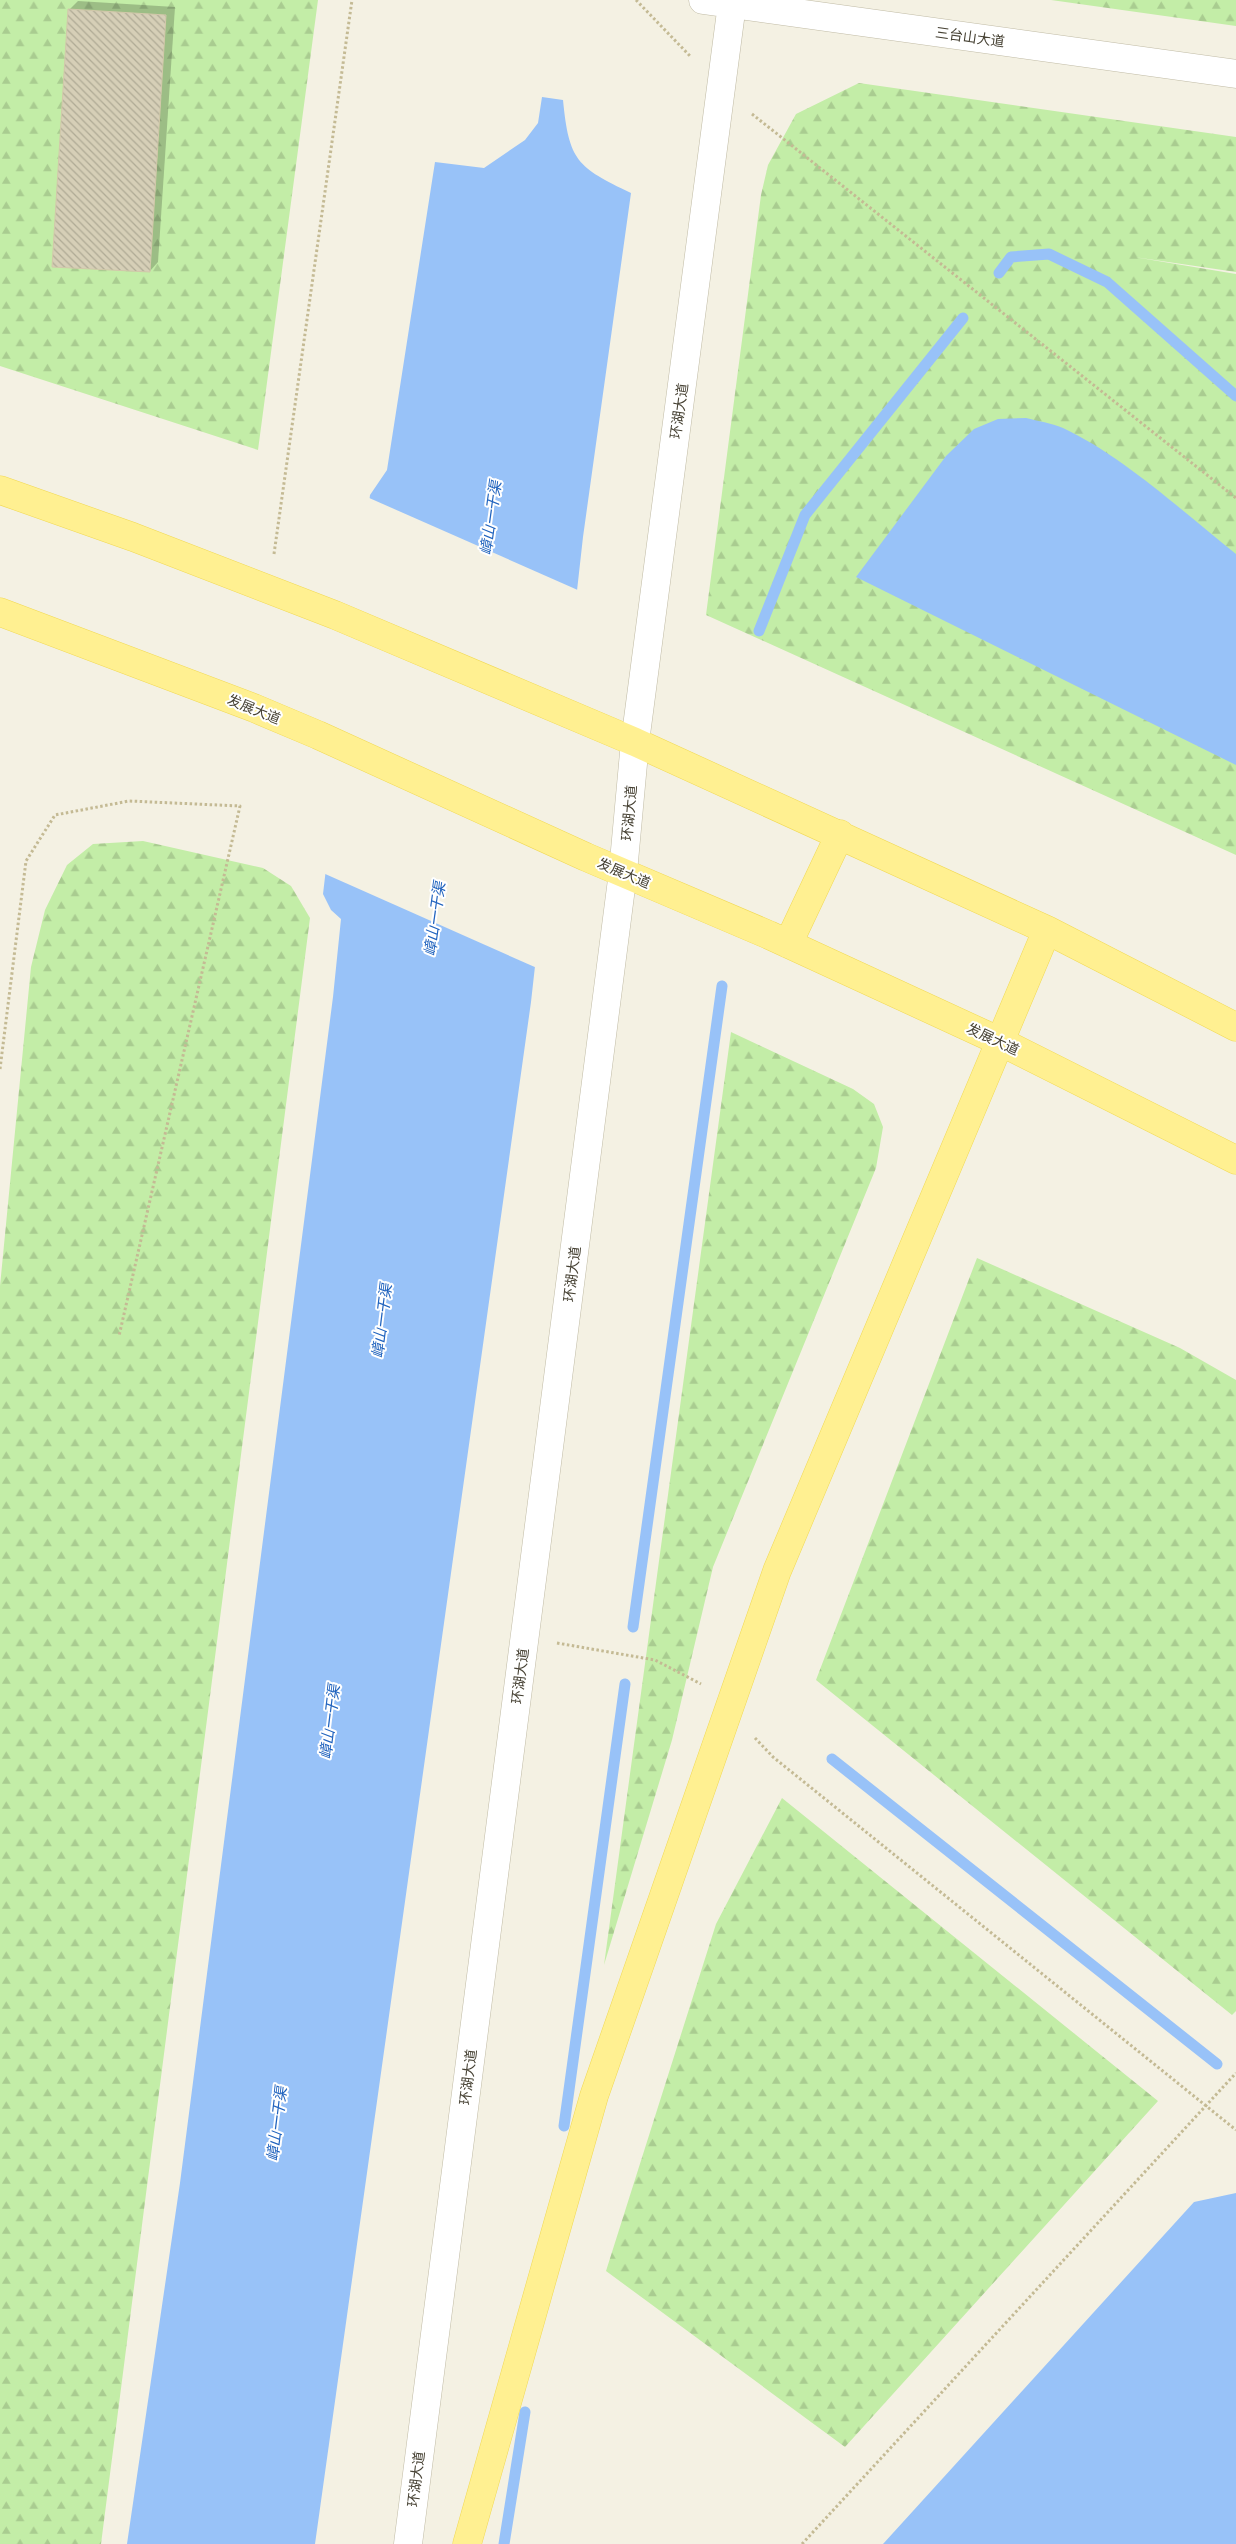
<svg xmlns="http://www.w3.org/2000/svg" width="1236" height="2544" viewBox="0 0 1236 2544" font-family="Signika,'Noto Sans SC',sans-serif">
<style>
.forest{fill:url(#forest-firs)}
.water{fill:#98c2f8}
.pier{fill:#f4f1e3}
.shadow{fill:#0003}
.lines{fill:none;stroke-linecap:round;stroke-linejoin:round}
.stream{stroke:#98c2f8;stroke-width:11}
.building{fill:url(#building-back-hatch);stroke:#d2c8aa}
.minor-casing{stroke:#c0bba5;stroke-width:29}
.major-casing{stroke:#f1d954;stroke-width:29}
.path{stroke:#c4ba94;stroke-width:3;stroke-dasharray:2.5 2.5;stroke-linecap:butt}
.minor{stroke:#fff;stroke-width:28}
.major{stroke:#fff091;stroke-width:28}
.labels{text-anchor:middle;stroke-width:4;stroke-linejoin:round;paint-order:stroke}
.street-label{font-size:14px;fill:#464133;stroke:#fff}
.water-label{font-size:15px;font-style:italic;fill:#2063be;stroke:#fff}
</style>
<defs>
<pattern id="forest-firs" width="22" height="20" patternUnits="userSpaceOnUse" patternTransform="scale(1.25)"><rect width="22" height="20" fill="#c3eda7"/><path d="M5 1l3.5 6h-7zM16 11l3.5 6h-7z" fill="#a9cc90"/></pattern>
<pattern id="building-back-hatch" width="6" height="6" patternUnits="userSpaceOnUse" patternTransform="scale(1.25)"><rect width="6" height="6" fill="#d6cfb7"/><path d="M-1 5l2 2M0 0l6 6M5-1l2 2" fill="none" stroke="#afaa95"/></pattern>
</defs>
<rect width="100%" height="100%" fill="#f4f1e3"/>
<path class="forest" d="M0,0h318l-60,450 -258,-84z
M1051,0h185v26z
M859,83l377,54v135l-102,-15 102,17v581l-530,-240 55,-420 7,-30 28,-51z
M143,841l120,27 28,18 19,32 -209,1626h-101v-1258l31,-319 14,-57 22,-45 26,-21z
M731,1032l122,57 21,15 9,23 -7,41 -163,399 -41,173 -68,225z
M977,1258l203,90 56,32v631l-4,4 -416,-335z
M782,1798l376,303 -313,346 -239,-176 110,-347z"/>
<path class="water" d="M542,97l21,3c6,61 14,67 68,93l-48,344 -52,465 -216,1542h-188l53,-361 153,-1186 8,-78 -10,-9 -8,-16 47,-399 17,-25 48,-308 49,6 41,-28 13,-17z
M1026,418c12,3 25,5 37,10 60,28 120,84 173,126v211l-380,-188 90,-121 28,-27 24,-10z
M1236,2193v351h-353l311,-342z"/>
<path class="pier" d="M367,497l213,94 -43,377 -214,-95z"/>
<path class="shadow" d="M78,1l97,6 -17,255 -8,9 -81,-261z"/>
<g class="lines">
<path class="stream" d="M999,273l12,-16 38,-3 58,28 129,114
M759,631l46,-116 158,-197
M633,1627l89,-641
M832,1759l385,305
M564,2126l61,-442
M504,2544l21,-132"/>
</g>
<path class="building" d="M68,9l98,6 -16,257 -98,-5z"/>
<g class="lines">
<g class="minor-casing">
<path id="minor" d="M703,0l533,74
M408,2544l215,-1672 12,-130 97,-738"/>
</g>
<g class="major-casing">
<path id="major" d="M0,490l133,47 202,78 300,127 412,188 189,97
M0,612l254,96 64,27 268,122 183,78 230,106 237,119
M788,944l52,-110
M467,2544l127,-448 183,-525 270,-641"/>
</g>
<path class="path" d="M636,0l55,57
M752,114l484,384
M274,554l78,-554
M0,1069l26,-208 29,-46 74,-14 111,5 -121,530
M557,1643l98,17 46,24
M755,1738l18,19 463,373
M802,2544l434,-471"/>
<use href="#minor" class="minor"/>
<use href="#major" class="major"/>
</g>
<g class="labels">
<g class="street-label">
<text transform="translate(970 37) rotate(8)" y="5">三台山大道</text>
<text transform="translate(679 411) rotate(-82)" y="5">环湖大道</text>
<text transform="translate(254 709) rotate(22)" y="5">发展大道</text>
<text transform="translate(629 813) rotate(-85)" y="5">环湖大道</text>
<text transform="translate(624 873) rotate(23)" y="5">发展大道</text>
<text transform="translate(993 1039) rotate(25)" y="5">发展大道</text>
<text transform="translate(572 1274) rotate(-83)" y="5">环湖大道</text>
<text transform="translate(520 1676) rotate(-83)" y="5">环湖大道</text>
<text transform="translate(468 2077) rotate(-83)" y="5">环湖大道</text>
<text transform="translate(416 2479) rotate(-83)" y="5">环湖大道</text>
</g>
<g class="water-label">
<text transform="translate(491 518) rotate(-82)" y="5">嶂山一干渠</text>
<text transform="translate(435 919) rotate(-82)" y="5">嶂山一干渠</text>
<text transform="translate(382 1321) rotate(-83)" y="5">嶂山一干渠</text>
<text transform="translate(330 1722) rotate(-83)" y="5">嶂山一干渠</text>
<text transform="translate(277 2124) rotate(-83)" y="5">嶂山一干渠</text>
</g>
</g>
</svg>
